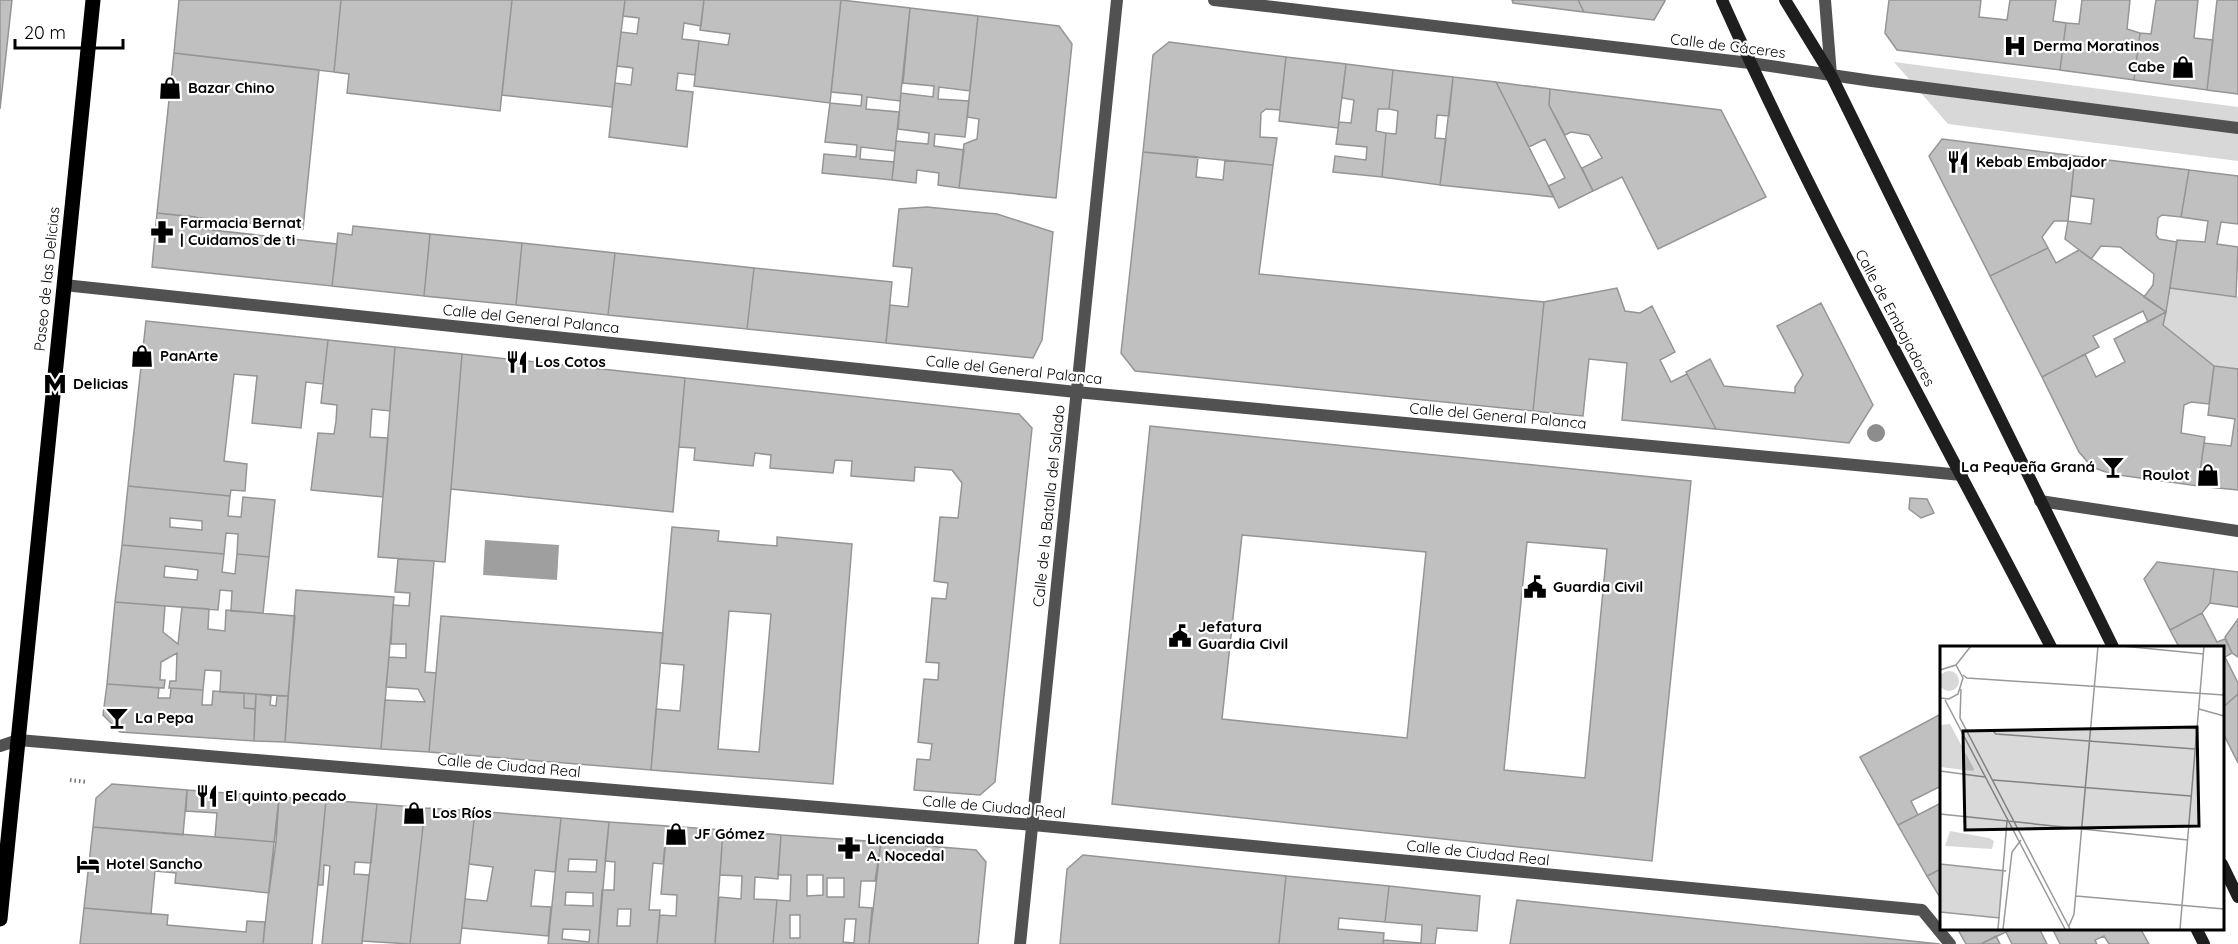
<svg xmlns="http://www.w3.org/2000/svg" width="2238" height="944" viewBox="0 0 2238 944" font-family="Quicksand,sans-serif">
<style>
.green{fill:#d8d8d8}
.water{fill:#9f9f9f}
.building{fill:#c0c0c0;stroke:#959595;stroke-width:1.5;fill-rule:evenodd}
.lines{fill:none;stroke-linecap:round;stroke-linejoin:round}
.path{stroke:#737373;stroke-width:4;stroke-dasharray:1.5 3;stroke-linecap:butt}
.service{stroke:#515151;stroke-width:12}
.minor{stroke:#515151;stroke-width:12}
.tertiary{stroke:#515151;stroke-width:12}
.secondary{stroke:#1e1e1e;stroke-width:12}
.primary{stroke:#000;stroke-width:15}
.tree{fill:#8d8d8d}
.labels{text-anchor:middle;stroke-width:4.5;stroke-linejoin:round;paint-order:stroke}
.street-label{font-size:15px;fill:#000;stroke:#fff}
.poi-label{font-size:15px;font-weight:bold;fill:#000;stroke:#fff;text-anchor:start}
.inset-road{fill:none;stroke:#999;stroke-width:1.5}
.view{fill:#000;fill-opacity:0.15;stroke:#000;stroke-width:3}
.inset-edge{fill:none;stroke:#000;stroke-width:3}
</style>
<rect width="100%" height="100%" fill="#fff"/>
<path class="green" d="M1894,62l344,45v54l-290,-37z
M2170,288l68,9v72l-24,-3 -51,-41z"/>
<path class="water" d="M485,540l74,5 -2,35 -74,-5z"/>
<path class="building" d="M0,0h12l-12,109z
M179,0h162l-7,72 -160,-19z
M341,0h171l-12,111 -153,-18 2,-19 -15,-2z
M512,0h113l-13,107 -110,-12z
M625,0h79l-3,26 -17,-3 -2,16 17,2 -4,34 -17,-2 -2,17 17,2 -6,55 -78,-10 6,-54 16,2 2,-17 -16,-2 4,-34 16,2 2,-16 -16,-2z
M704,0h137l-11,103 -136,-17 5,-45 29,4 2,-11 -30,-4z
M841,0l69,8 -10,93 -33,-4 -1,12 33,3 -4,39 -34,-4 -1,12 34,3 -2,18 -70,-7 2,-19 32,3 1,-12 -32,-3 5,-39 31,3 1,-11 -31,-3z
M1512,0h66l6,12 -71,-9z
M1578,0h87v1l-11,19 -70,-8z
M1889,0h92l-2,17 28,3 3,-20h46l-3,21 13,2 -6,47 -163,-20 -12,-17z
M2082,0h48l-3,29 13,4 -6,47 -74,-10 6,-47 13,1z
M2156,0h42l-4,38 19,2 -6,50 -73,-10 6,-47 11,1z
M2217,0h21v94l-31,-4z
M910,8l68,8 -8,75 -31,-4 -1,12 31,2 -4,36 -30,-3 -1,12 30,4 -5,38 -21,-3 1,-12 -22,-3 -1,13 -24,-3 4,-39 32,3 1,-11 -31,-4 3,-36 32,4 1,-11 -31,-3z
M978,16l81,10 13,18 -16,154 -97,-10 5,-44 13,-5 2,-20 -12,-2z
M1169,42l117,15 -6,53 -14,-1 -5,4 -1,24 17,1 -4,27 -130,-13 10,-97z
M174,53l145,17 -16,159 -146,-16z
M1286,57l60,7 -8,64 -59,-7z
M1346,64l47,6 -4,39h-11l-2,22 10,2 -4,44 -49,-5 2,-16 31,4 1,-13 -31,-3 3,-22 12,1 3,-23 -12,-2z
M1393,70l60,7 -4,39 -12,-1 -2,23 11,1 -6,46 -58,-8 4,-44 10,1 2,-23 -9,-2z
M1453,77l43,5 58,115 -114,-12z
M1496,82l54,7 -1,16 44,86 -34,17 -11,-22 17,-8 -20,-39 -16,8z
M1550,89l171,21 45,87 -108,52 -36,-72 -29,14 -11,-23 20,-10 -13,-23 -18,-3 -6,3 -16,-30z
M1942,139l133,17 -7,65h-14l-12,16 6,11 -58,28 -61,-120z
M1143,152l55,5 -2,20 27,3 2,-20 48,5 -14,109 285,28 -11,109 -398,-40 -14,-18z
M2075,156l114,14 -8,47 -19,-2 -4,3 -2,17 3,4 18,3 -11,70 -22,-15 9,-12 1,-11 -34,-27 -19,-1 -10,13 -26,-20 3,-18 23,3 3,-25 -23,-3z
M2189,170l49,6v48l-17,-2 -4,22 21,3 -2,50 -66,-9 7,-48 28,2 3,-21 -27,-4z
M927,207l70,7 56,18 -11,108 -9,18 -147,-15 4,-38 18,2 4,-39 -19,-2 6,-57z
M157,213l39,4 -1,11 142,16 -5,42 -180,-19z
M353,226l77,8 -6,62 -92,-10 6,-53 14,2z
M430,234l92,9 -6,62 -92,-9z
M522,243l93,10 -7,62 -92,-10z
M2048,248l8,15 23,-13 87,62 -18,10 -5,-11 -50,25 6,11 -57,30 -52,-101z
M615,253l139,15 -7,61 -139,-14z
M754,268l138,14 -6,61 -139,-14z
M1617,288l8,23 15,2 12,-7 23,46 -15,8 11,22 16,-8 29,55 -94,-9 5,-57 -38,-4 -6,57 -50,-5 11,-109z
M1821,303l52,102 -24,38 -133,-14 -30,-57 24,-13 14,27 71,7v-6l8,-12 -26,-49z
M2166,312l-3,13 51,41 -5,38 -18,-2 -7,3 -3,28 24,4 -7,49 -87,-12 -19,-7 -13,-15 -37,-75 43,-23 11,23 29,-15 -11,-23z
M146,321l182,19 -5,44 -17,-2 -5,46 -49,-5 5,-47 -23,-2 -10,87 23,3 -2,27 -14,-1 -1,6 -102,-10z
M328,340l67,7 -5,64 -18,-2 -2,28 18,1 -5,59 -72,-7 7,-57 16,1 2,-13 1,-16 -16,-2z
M395,347l67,7 -17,208 -67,-5z
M462,354l223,24 -12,134 -222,-23z
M2214,366l24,3v121l-40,-4 6,-43 27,3 3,-21 1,-6 -27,-4z
M685,378l334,36 13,14 -37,354 -15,13 -66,-5 3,-31 13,1 2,-16 -14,-2 6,-63 14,1 1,-17 -13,-1 6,-64 14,1 2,-16 -14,-2 6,-64 18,1 4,-35 -10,-13 -37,-3 -1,14 -63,-5 1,-15 -17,-1 -2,13 -63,-5 1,-13 -16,-2 -2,13 -59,-6 1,-12 -16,-1z
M1150,426l541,55 -39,380 -540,-57zM1242,535l184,17 -19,186 -185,-19zM1527,542l80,7 -22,229 -81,-8z
M128,486l102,10 -2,20 13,1 2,-20 32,3 -6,57 -32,-3 1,-20 -12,-1 -2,21 -102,-9zM170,518l32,3v9l-32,-3z
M1910,498l17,1 7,14 -13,5 -12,-9z
M672,527l47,4 -1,10 59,5v-9l75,7 -19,240 -182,-14 5,-61 24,2 4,-46 -24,-2zM729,611l42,3 -12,138 -41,-3z
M122,545l102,9 -2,18 13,2 2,-20 32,3 -6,56 -32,-2 1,-20 -12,-1 -2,20 -103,-8zM165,566l33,4 -1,10 -33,-3z
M398,559l36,2 -9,111 11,1 -7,79 -48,-3 4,-49 40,2 -7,-13 -32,-2 3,-30 17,1v-14h-15l2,-39 16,1 1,-13 -15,-1z
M2157,562l57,7 -4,34 -8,10 -32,17 -26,-51z
M2214,569l24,3v35l-28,-4z
M296,590l98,7 -13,152 -96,-7z
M115,602l50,4 -2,26 15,12 4,-37 27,2 -1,20 17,2 1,-21 69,6 -7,80 -68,-4 1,-21 -16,-1 -2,20 -34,-2 1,-7h6l1,-28 -16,9 -1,18h5l-1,8 -57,-4z
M2202,613l15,29 8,-3 7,14 -7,4 13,26v11l-16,14v-61h-43l-9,-17z
M441,616l222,17 -12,137 -222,-18z
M2238,619v38l-6,-4 -7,-16z
M107,684l52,4 -1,10h12l1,-10 32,2 -1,15h10l1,-14 31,2v15l11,1 -1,32 -134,-9 -17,-17z
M244,693l12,1 -1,15 -11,-1z
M256,694l15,2 -1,9 6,1 1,-10h11l-3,46 -31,-1z
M2238,694v69l-16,-32v-23z
M1941,714v72l-30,15 7,14 -20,10 -38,-68z
M112,784l75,6 -4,45 -90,-8 3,-29z
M187,790l92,7 -3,45 -61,-5 2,-24 -31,-2z
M279,797l47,3 -14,144h-49z
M326,800l51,4 -6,59 -16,-1 -1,12 15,1 -7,69h-40l8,-78 -6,-1 -1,20h-5z
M1941,803v66l-14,7 -29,-51z
M377,804l48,4 -15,136 -48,-3z
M425,808l50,3 -15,133h-50z
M475,811l86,7 -6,54 -20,-2 -4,36 20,1 -3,29 -86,-8 3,-29 22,2 6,-34 -24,-3z
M561,818l48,4 -11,122h-50zM569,859l28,1 -1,12 -28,-1zM566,892l27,1v13l-28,-1zM563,929l27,1 -1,12 -27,-3z
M609,822l58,4 -4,38 -10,-1 -4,47h11l-3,34h-59l4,-54h12l1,-28 -10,-1zM618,909h13l-1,17h-13z
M667,826l56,4 -8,114h-58l3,-29 16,1 1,-21 -16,-1z
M93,827l183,15 -7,51 -94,-10 1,-10 -21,-2 -4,43 -67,-6z
M723,830l58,5 -3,44 -23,-2 -1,22 23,1 -4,44h-58l4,-47 22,2 1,-23 -22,-1z
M781,835l100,7 -6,39h-14l-2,26 13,1 -3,36h-96l4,-44 13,1 1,-26h-13zM807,875h16v20l-16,1zM827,878h17v19h-17zM790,915h10v23h-10zM845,919h11l-2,24 -11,-1z
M881,842l95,8 10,12 -8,82h-109z
M1083,855l203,21 -7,68h-219l7,-75z
M1941,869v30l-14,-23z
M1286,876l103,10 -4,36 -46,-4 -1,11 46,4 -1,11h-104z
M1389,886l91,10 -3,35 -40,-3 -2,16h-52l1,-4 37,3 1,-18 -37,-3z
M1517,900l250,26 173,18h-430z
M84,908l84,7 -1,10 79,7 1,-11 18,1 -2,22h-183z
M1957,928h57l-33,16h-15z
M2014,928h25l8,16h-35l-6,-12z
M2052,928h88l9,16h-40l-5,-8 -9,4 2,4h-37z
M1996,936l4,8h-19z"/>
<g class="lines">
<path class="path" d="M70,780l17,2"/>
<path class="service" d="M0,746l18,-6"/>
<path class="minor" d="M1214,0l536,63 122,18 366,47
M64,285l1012,107 886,83
M2040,501l198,30
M18,740l1015,85 889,85 28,34
M1020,944l97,-944"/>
<path class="tertiary" d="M1825,0l6,75"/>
<path class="secondary" d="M1722,0c99,221 218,432 329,647
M1785,0l46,75 282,572
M2222,864l16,33
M2196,928l8,16"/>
<path class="primary" d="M0,919l93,-919"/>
</g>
<circle class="tree" cx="1876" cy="433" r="9"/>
<defs>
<g id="hospital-bare" transform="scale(1.8)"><path d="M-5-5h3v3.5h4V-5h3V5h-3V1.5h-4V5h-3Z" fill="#000" stroke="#fff" stroke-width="2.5" paint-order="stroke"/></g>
<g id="shop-bare" transform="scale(1.8)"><path d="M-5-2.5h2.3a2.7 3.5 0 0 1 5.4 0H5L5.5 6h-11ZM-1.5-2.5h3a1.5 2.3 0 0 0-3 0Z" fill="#000" stroke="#fff" stroke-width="2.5" paint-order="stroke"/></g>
<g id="restaurant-bare" transform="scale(1.8)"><path d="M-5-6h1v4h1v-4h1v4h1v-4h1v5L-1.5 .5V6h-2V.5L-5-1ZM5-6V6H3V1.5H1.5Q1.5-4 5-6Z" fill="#000" stroke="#fff" stroke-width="2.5" paint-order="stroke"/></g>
<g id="pharmacy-bare" transform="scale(1.8)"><path d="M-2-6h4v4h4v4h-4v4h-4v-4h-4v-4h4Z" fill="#000" stroke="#fff" stroke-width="2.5" paint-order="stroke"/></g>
<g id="metro-bare" transform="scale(1.8)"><path d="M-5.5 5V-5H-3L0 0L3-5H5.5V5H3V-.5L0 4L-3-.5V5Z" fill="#000" stroke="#fff" stroke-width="2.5" paint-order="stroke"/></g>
<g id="bar-bare" transform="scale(1.8)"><path d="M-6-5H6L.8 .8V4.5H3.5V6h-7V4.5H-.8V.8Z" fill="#000" stroke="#fff" stroke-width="2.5" paint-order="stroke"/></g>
<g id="civic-bare" transform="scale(1.8)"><path d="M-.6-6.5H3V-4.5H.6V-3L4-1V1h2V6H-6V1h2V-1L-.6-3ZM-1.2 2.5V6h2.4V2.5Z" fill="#000" stroke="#fff" stroke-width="2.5" paint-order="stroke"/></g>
<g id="hotel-bare" transform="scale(1.8)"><path d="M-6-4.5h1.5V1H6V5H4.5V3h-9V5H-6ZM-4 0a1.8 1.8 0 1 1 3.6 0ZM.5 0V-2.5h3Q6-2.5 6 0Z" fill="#000" stroke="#fff" stroke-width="2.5" paint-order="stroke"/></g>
</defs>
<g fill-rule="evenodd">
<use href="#hospital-bare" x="2015" y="46"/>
<use href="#shop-bare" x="2183" y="67"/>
<use href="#shop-bare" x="170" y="88"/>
<use href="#restaurant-bare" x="1958" y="162"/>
<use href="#pharmacy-bare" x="162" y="232"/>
<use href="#shop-bare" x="142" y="356"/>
<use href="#restaurant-bare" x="517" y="362"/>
<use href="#metro-bare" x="55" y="384"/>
<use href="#bar-bare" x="2113" y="467"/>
<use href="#shop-bare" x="2208" y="475"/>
<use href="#civic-bare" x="1535" y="587"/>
<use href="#civic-bare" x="1180" y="636"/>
<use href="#bar-bare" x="117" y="718"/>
<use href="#restaurant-bare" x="207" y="796"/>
<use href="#shop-bare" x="414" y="813"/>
<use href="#shop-bare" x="676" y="834"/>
<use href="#pharmacy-bare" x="849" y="848"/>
<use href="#hotel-bare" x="88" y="864"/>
</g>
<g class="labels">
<g class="street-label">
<text transform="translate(1728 46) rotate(7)" y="5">Calle de Cáceres</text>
<text transform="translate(47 279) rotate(-84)" y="5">Paseo de las Delicias</text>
<text transform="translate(1895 318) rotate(62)" y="5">Calle de Embajadores</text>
<text transform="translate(531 319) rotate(6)" y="5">Calle del General Palanca</text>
<text transform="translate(1014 370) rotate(6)" y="5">Calle del General Palanca</text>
<text transform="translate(1498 416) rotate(5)" y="5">Calle del General Palanca</text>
<text transform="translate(1049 506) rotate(-84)" y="5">Calle de la Batalla del Salado</text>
<text transform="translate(509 766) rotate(5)" y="5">Calle de Ciudad Real</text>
<text transform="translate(994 807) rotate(5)" y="5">Calle de Ciudad Real</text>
<text transform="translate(1478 853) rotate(6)" y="5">Calle de Ciudad Real</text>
</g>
<g class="poi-label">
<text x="2033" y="51">Derma Moratinos</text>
<text x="2165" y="72" text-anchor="end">Cabe</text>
<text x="188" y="93">Bazar Chino</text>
<text x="1976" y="167">Kebab Embajador</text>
<text x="180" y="228">Farmacia Bernat<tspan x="180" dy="17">| Cuidamos de ti</tspan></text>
<text x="160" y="361">PanArte</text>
<text x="535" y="367">Los Cotos</text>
<text x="73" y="389">Delicias</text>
<text x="2095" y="472" text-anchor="end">La Pequeña Graná</text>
<text x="2190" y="480" text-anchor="end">Roulot</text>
<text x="1553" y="592">Guardia Civil</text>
<text x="1198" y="632">Jefatura<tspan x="1198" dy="17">Guardia Civil</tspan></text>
<text x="135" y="723">La Pepa</text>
<text x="225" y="801">El quinto pecado</text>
<text x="432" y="818">Los Ríos</text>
<text x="694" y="839">JF Gómez</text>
<text x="867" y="844">Licenciada<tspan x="867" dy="17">A. Nocedal</tspan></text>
<text x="106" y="869">Hotel Sancho</text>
</g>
</g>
<g transform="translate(1940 646)">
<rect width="284" height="284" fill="#fff"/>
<path d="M-1 35a10 10 0 1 1 20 0a10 10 0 1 1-20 0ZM10,78l24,45 -1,2 -33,-4v-42zM10,185l39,7 5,3 -2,8 -47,-3zM0,218l64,6 -5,48 -59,-6z" fill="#d8d8d8"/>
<path class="inset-road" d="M182,0l82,8M16,19l15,-19M0,24l16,-5 7,13 -5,16 -9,5 -9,-1M23,29l4,3 257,17M21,43l-1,29 110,211M5,54l120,229M259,63l25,7M53,85l3,3 199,15M0,125l45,6M53,134l198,16M0,168l248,26M0,218l66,7M136,250l148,13M0,266l60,6M129,280l5,-12 24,-268M58,283l9,-108M63,283l9,-77 9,-12M240,283l24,-283"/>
<path class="view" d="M257,81l2,99 -234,4 -2,-99z"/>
<rect width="284" height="284" class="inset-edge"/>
</g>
<path d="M15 39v9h108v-9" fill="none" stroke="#000000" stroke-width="3"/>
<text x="24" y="39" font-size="18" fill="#000000" stroke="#ffffff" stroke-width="4.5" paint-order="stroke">20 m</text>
</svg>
